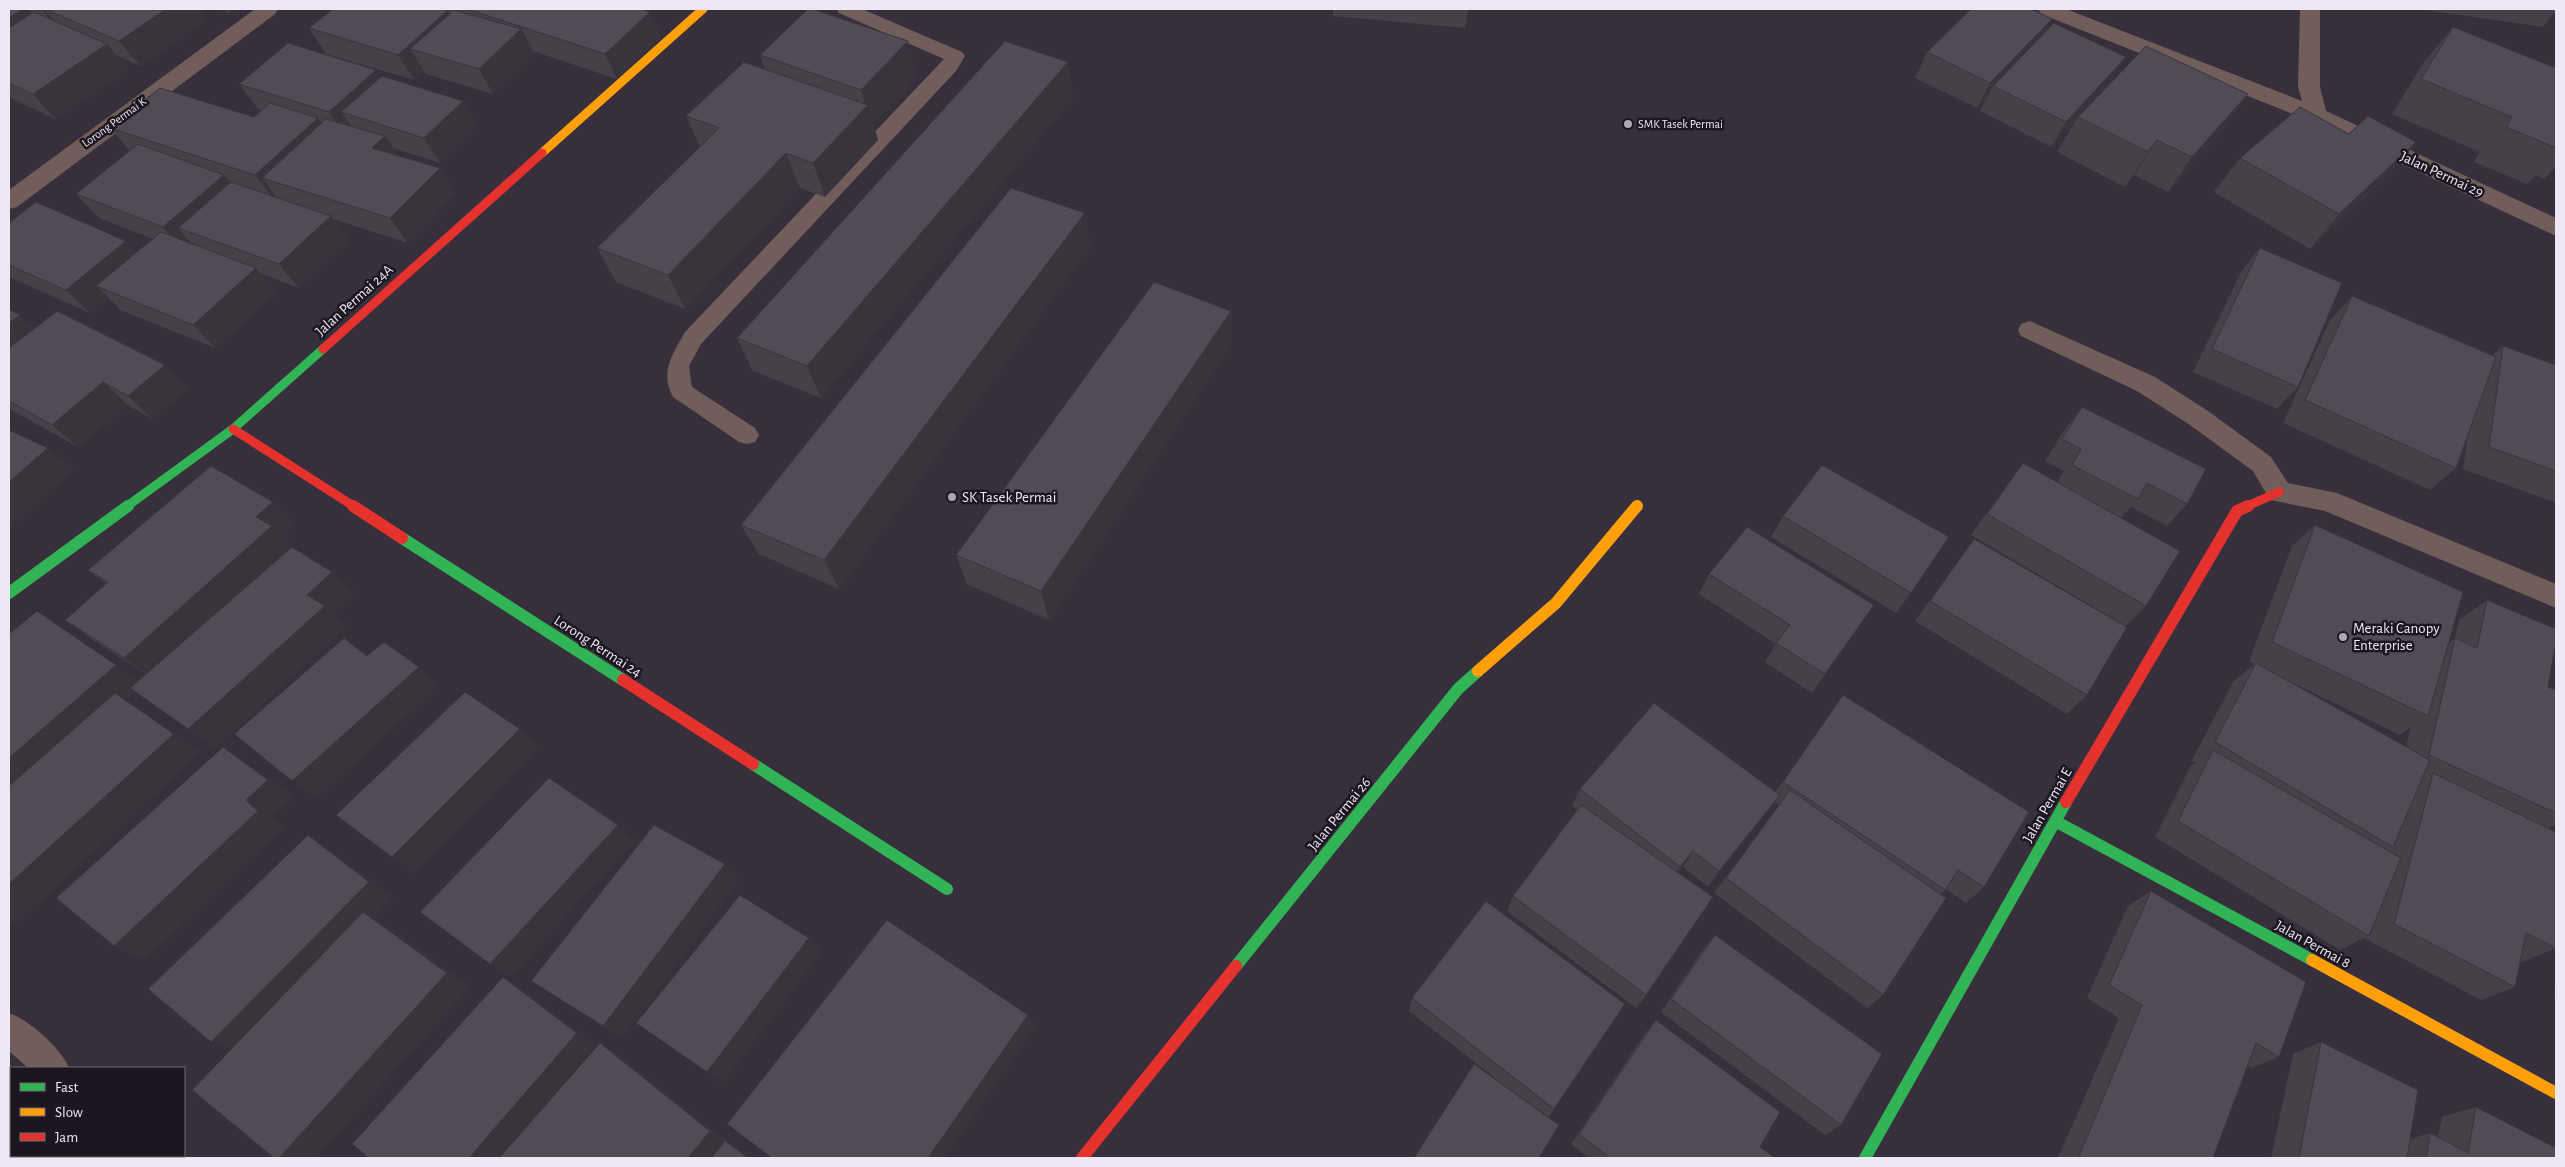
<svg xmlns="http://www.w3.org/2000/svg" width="2565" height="1167" viewBox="0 0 2565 1167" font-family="'Alegreya Sans',sans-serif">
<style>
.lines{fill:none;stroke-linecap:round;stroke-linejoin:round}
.lane{fill:#715e5a;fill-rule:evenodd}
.street{fill:#715e5a;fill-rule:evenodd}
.fast-far1{stroke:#30b455;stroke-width:9}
.fast{stroke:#30b455;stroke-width:12}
.slow-far1{stroke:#ff9f0a;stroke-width:9}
.slow{stroke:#ff9f0a;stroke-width:12}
.jam-far1{stroke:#e5322d;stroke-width:9}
.jam{stroke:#e5322d;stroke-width:12}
.wall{fill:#464049;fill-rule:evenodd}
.shaded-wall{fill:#39343c}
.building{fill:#514b55;stroke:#39343c}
.poi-dot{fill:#afa7b4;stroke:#1c1620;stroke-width:2}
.labels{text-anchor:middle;stroke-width:5;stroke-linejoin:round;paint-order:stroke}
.far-street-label{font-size:12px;fill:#efe7f5;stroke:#1c1620}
.far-poi-label{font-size:12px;fill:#efe7f5;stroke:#1c1620;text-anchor:start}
.street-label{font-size:15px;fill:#efe7f5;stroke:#1c1620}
.poi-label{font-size:15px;fill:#efe7f5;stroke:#1c1620;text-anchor:start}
</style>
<rect width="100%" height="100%" fill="#37303c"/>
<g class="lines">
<path class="lane" d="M837,9h25l100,43 3,4 -9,15 -255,273 -12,22 3,21 63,41 4,7 -4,7 -8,2 -8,-2 -66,-45c-14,-25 0,-43 12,-65l259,-273 -105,-46z"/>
<path class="street" d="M255,9h23l-3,5 -258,193 -8,2v-19z
M2038,9h28l236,92 -4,-14 2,-78h20v78l6,24 230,107v18l-248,-116 -267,-106z
M2030,321l125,56 53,34 63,46 17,26 49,10 219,91v24l-231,-97 -55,-11 -17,-29 -63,-46 -53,-34 -116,-55 -3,-6 3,-6z
M9,1013c19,6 53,36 60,55h-41l-19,-17z
M133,1156h36l1,2h-36z"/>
<path class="fast-far1" d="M126,507l107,-78 90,-80"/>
<path class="fast" d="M402,538l221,142
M9,593l119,-87
M753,764l194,125
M2055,821l257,139
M1236,966l222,-277 20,-18
M1865,1158l201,-356"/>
<path class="slow-far1" d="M542,153l161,-144
M1636,507l1,-1"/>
<path class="slow" d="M1478,671l78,-68 81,-97
M2312,960l244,133"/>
<path class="jam-far1" d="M323,349l219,-196
M233,429l122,78
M2245,507l34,-15"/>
<path class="jam" d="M353,506l49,32
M623,680l130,84
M2066,802l171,-291 11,-5
M1082,1158l154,-192"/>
</g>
<path class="wall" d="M9,9h191l7,10 -67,47 -24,-11 12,15 -73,49 -46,-22z
M220,9h15l-5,4z
M333,9h307l10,3 11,25 -44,42 -84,-28 2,3 -42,40 -67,-20 -2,-3 -10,9 -88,-26 -17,-26z
M1333,9h135l-3,19 -132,-12z
M2425,9h131v2l-13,16 -118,-17z
M2052,19l-7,14 67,48 136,13 -25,35 -55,63 -34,-17 -9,12 -68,-35 18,-30 -24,25 -71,-36 6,-12 -9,9 -62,-30 12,-26z
M2453,27l103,41v98l-12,13 -8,-4 -9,9 -53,-22 6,-10 -88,-38 32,-52z
M760,55l157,21 -44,48 5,16 -53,57 -25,-9 -115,121 -69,-27 -19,-34 103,-101 -14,-31 79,-47z
M381,77l82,24 15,25 -38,37 -47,-15 5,8 42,12 16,25 -48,50 -75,-24 16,21 -50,48 -37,-14 15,18 -62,56 -95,-38 -11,-12 -19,15 -81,-36v-54l128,29 16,-13 -54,-21 -23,-24 54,-43 -20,-23 144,-11 8,-7 -4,-1 -19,-25z
M1073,97l-252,301 -68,-27 -16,-33z
M2416,142l-29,35 -77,72 -96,-57 26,-34z
M1090,247l-251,342 -80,-35 -18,-29z
M2260,248l38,139 -21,22 -84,-37 48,-100z
M2352,296l141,59 10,-9 53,19v135l-2,2 -91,-33 5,-35 -12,34 -26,22 -147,-67 47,-103z
M9,309l26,19 153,60 -36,31 -24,-14 -50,42 -69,-38z
M1231,311l1,33 -183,276 -82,-36 -11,-29z
M2082,407l105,97 -20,22 -36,-19 -10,11 25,88 -20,20 -155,-91 52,-72 34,19 7,-11 -19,-10 20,-32z
M1783,516l128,77 -15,20 -125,-76z
M296,524l-14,12 12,11v1l38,24 22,21 -22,20 15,13 -132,122 -80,-56 -9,8 75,52 -185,171 -7,-3v-286l129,46 8,-6 -53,-34 -28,-20 42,-36 -19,-14z
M2315,525l134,118 6,-5 4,-18 28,-20 61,87 8,3v135l-8,4 8,119 -34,14 -2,-1 -5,26 -34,13 -117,-62 -24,12 -185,-113 35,-70 6,-4 -4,-3 41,-78 22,-18 -6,-3 43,-115zM2289,681l111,54 11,-8 -5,20z
M1974,539l113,156 -20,19 -152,-93z
M1709,574l151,51 -48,68 -47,-31 11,-18 -77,-50z
M1843,695l141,192 -18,16 -20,-14 -6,6 -57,100 -16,13 -153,-115 65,-88 -4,-3 -67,85 -25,-20 -5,6 -32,122 -10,13 -129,-97 6,-15 64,-86 -5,-4 8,-17 196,2z
M739,879l-117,159 -91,-57z
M2151,891l128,166 -28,11 -3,-2 -35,92h-155l61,-140 -32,-20 41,-92z
M1715,935l126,190 -16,10 -164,-123 42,-63z
M2556,970v27l-2,-1z
M1412,998l142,111 -5,8 -45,-32 -95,-74z
M1656,1020l104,127 15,11h-186l-18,-14 75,-112z
M2321,1042l89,97 20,-6 8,4 4,-20 34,-10 80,51h-285l22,-104z"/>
<path class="shaded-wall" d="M23,9h6l19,23 -39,25v-39z
M41,9h3l14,16 -2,1z
M166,9h34l7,10 -67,47 -21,-25z
M227,9h8l-5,4z
M448,10l15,25 -53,14 14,22 -10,9 -16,-25z
M650,12l11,25 -44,42 -12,-25z
M2052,19l-13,25 -46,42 -7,13 -9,9 13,-25z
M521,29l14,25 -42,40 -14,-25z
M908,41l9,35 -44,48 5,16 -53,57 -12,-34 53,-57 -5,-16z
M107,44l21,26 -73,49 -22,-25z
M2126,57l-15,25 -33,35 -3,5 -24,25 15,-25z
M1068,62l5,35 -252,301 -14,-32z
M376,70l16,25 -51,17 13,18 -8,7 -17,-25z
M2248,94l-25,35 -55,63 24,-35z
M463,101l15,25 -38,37 -16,-25z
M318,118l18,25 -74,35 15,20 -2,2 -20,-25z
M385,136l17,25 -30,-13z
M2157,140l-23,35 -9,12 23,-35z
M2416,142l-29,35 -77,72 29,-35z
M786,153l14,35 -115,121 -17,-34z
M440,168l16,25 -48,50 -18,-25z
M224,175l20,25 -66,28 14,16 -7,7 -22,-24z
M1085,213l5,34 -251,342 -15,-29z
M331,216l18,24 -50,48 -20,-24z
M126,241l23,24 -53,21 13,12 -19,15 -24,-23z
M256,268l21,24 -62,56 -22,-23z
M1231,311l1,33 -183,276 -8,-29z
M20,315l26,23 -37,28v-43z
M165,365l23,23 -36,31 -24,-23z
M103,382l25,23 -50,42 -26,-22z
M48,448l26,22 -65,59v-47z
M273,502l23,22 -14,12 12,11 -143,130 -27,-19 132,-141z
M332,572l22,21 -22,20 15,13 -132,122 -27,-19 119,-134z
M1874,605l-14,20 -48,68 13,-19z
M116,665l28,19 -18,16 75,52 -185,171 -7,-3v-162z
M419,667l20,19 -122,112 -25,-17z
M520,729l19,18 -124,126 -23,-16z
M223,747l26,17 45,33 -22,20 12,10 -139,133 -31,-14 132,-146z
M1780,795l-12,17 -60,75 11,-16z
M618,825l17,16 -124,136 -21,-13z
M308,835l24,16 61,46 -20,21 15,8 82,61 -154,171h-37l-39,-105 -29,-11z
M1693,851l-10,16 -14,16 11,-16z
M725,864l14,15 -117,159 -19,-12z
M809,938l13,14 -99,131 -16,-11z
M503,977l21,13 72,55 -96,113h-31z
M1028,1015l7,12 -90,131h-17z
M600,1043l19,12 107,86h-1l16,9 10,8h-63z
M46,1156h12l10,2h-19z"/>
<path class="building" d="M9,9h14l-14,9z
M45,9h121l-47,32z
M333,9h111l4,1 -50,45 -89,-27z
M467,9h173l10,3 -45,42z
M808,9h4l96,32 -47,49 -101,-35z
M1971,9h60l21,10 -62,64 -63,-31z
M454,10l67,19 -42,40 -69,-20z
M34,12l73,32 -74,50 -24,-11v-55z
M2054,23l72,34 -60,65 -73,-36z
M2453,27l103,41v80l-50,-21 6,-10 -91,-38z
M1005,41l63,21 -261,304 -70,-28z
M288,43l88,27 -47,42 -90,-28z
M2146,46l102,48 -56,63 -35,-17 -9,12 -70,-35z
M744,62l124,43 -55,58 -27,-10 -118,122 -71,-27 122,-120 -33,-12z
M382,76l81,25 -39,37 -83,-26z
M160,88l94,29 16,-14 48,15 -63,57 -145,-47z
M2300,107l49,27 19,-18 48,26 -77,72 -99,-56z
M326,119l59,17 -13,12 68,20 -50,50 -128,-40z
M138,144l86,31 -61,52 -87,-33z
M231,182l100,34 -52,48 -101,-36z
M1011,188l74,25 -261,347 -83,-35z
M36,202l90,39 -60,49 -57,-25v-42z
M161,232l95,36 -63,57 -97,-39z
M2260,248l82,35 -44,104 -86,-38z
M1154,282l77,29 -190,280 -85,-36z
M2352,296l144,61 -40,111 -151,-68z
M9,309l11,6 -11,8z
M57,311l108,54 -37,31 -25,-14 -51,43 -43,-24v-53z
M2503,346l53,19v106l-67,-24z
M2082,407l124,62 -19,35 -40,-21 -9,16 -66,-34 9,-16 -19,-10z
M9,430l39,18 -39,34z
M2023,463l157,88 -34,55 -159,-92z
M1822,465l127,72 -38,56 -128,-77z
M211,466l62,36 -17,15 16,9 -148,132 -59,-38 43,-38 -20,-12z
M2315,525l148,67 -35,124 -156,-74z
M1747,527l127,78 -49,69 -49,-31 14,-18 -81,-51z
M1974,539l153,88 -40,68 -157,-94z
M292,547l40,25 -25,23 18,11 -137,123 -58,-41z
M2487,600l69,29v12l-8,46 8,3v123l-127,-58 26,-117 22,10z
M37,611l79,54 -107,93v-124z
M344,638l23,18 17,-14 35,25 -127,114 -58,-47z
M2256,663l174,97 -37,87 -178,-105z
M465,692l55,37 -128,128 -56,-42z
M115,693l59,41 -165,150v-98z
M1843,695l186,117 -45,75 -26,-17 -13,20 -162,-108z
M1654,703l126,92 -61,76 -26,-20 -13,16 -100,-78z
M223,747l45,33 -22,20 12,11 -144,135 -58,-48z
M2213,750l188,108 -32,78 -191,-115z
M2433,773l123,59v116l-30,-15 -11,54 -121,-63z
M549,778l69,47 -128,139 -70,-52z
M1790,790l156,108 -63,97 -157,-117z
M1581,805l132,92 -67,98 -133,-99z
M654,825l71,39 -122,162 -72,-45z
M308,835l61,47 -158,160 -63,-53z
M2151,891l155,91 -27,75 -23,-14 -43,115h-130l-4,-2 63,-151 -33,-20z
M740,895l69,43 -102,134 -71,-49z
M1486,901l139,103 -71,105 -142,-111z
M363,912l84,61 -168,185h-5l-82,-68z
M887,920l141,95 -100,143h-156l-45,-34z
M1715,935l167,119 -41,71 -170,-126z
M503,977l74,56 -108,125h-100l-17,-14z
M1656,1020l124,92 -20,35 15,11h-165l-31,-24z
M2321,1042l97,48 -11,68h-108z
M600,1043l110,88 -22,27h-189z
M1474,1064l85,61 -20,33h-125z
M2476,1107l80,41v10h-130l4,-25 38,20z
M725,1141l23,17h-37z
M36,1156h10l3,2h-15z"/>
<g class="poi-dot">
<circle cx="1628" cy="124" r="5"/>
<circle cx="952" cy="497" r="5"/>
<circle cx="2343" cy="637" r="5"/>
</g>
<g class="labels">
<g class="far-street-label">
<text transform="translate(114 122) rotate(-36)" y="4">Lorong Permai K</text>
</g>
<g class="far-poi-label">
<text x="1638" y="128">SMK Tasek Permai</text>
</g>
<g class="street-label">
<text transform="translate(2442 174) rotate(25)" y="5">Jalan Permai 29</text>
<text transform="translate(354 300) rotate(-42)" y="5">Jalan Permai 24A</text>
<text transform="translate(598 646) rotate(33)" y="5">Lorong Permai 24</text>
<text transform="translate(2047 805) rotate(-60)" y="5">Jalan Permai E</text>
<text transform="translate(1339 814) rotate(-51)" y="5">Jalan Permai 26</text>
<text transform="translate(2313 944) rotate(29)" y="5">Jalan Permai 8</text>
</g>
<g class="poi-label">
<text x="962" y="502">SK Tasek Permai</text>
<text x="2353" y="633">Meraki Canopy<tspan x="2353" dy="17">Enterprise</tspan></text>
</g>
</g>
<rect width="2565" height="1167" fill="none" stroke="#efe7f5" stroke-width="20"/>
<rect x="10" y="1067" width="175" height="90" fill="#1c1620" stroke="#706a75"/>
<rect x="20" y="1083" width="25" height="8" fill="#30b455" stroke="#706a75"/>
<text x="55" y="1092" font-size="15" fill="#efe7f5">Fast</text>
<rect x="20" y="1108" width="25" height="8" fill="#ff9f0a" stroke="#706a75"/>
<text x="55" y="1117" font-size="15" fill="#efe7f5">Slow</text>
<rect x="20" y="1133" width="25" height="8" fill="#e5322d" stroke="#706a75"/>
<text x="55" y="1142" font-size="15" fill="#efe7f5">Jam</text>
</svg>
